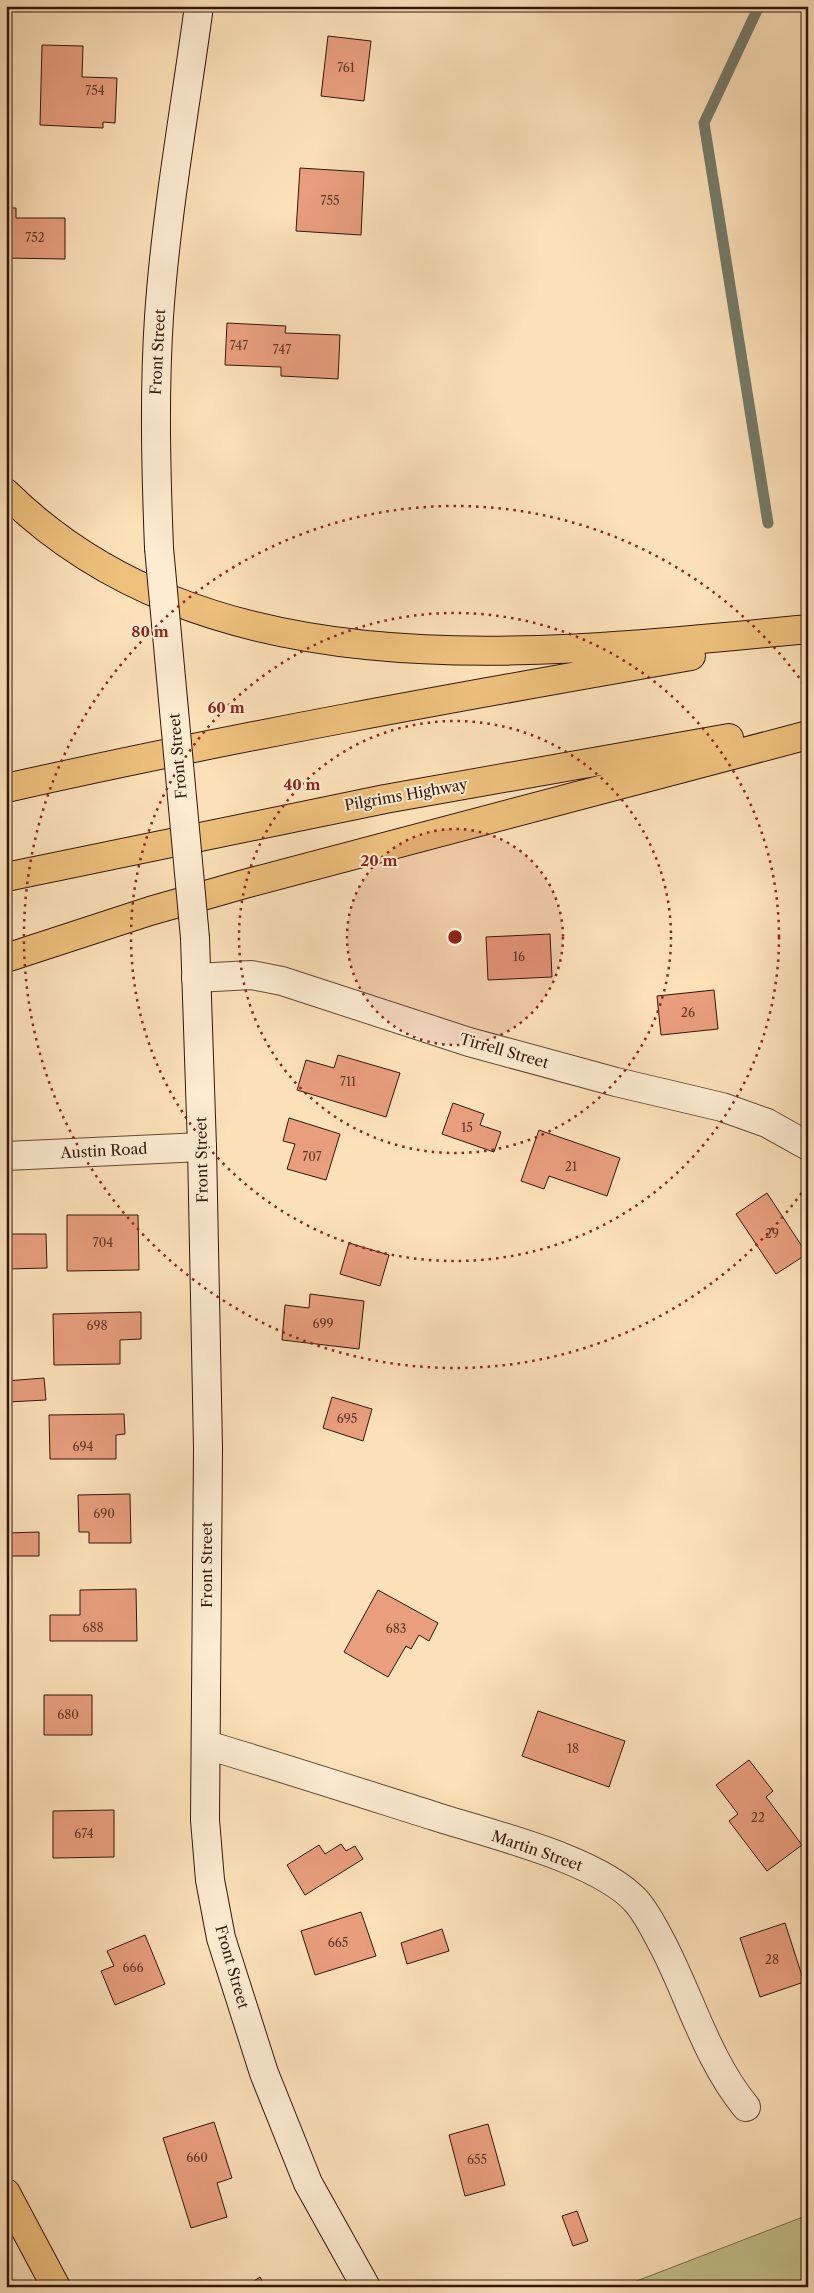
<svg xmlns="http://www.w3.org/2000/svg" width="814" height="2293" viewBox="0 0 814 2293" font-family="'Libre Caslon Text',serif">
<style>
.green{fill:#c4c18b;stroke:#7b6c4a}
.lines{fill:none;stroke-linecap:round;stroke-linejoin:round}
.stream{stroke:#747b6b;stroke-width:11}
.building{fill:#e99e7e;stroke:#32160a}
.street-casing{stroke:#644936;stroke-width:30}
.secondary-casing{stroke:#32160a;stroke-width:30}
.highway-casing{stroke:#32160a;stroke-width:30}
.street{stroke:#fdecd2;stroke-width:28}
.secondary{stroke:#fdecd2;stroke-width:28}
.highway{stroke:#eec07c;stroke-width:28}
.secondary-bridge-casing{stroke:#32160a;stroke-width:30;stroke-linecap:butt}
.secondary-bridge{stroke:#fdecd2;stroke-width:28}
.ring{fill:none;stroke:#8f2418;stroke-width:2.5;stroke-dasharray:2.5 5}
.labels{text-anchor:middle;stroke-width:4;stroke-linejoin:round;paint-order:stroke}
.number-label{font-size:12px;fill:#603827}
.street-label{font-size:15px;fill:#32160a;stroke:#fdecd2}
.centre{fill:#8f2418;stroke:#fdecd2;stroke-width:2.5}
.ring-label{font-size:15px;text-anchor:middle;font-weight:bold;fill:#8f2418;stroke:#fdecd2;stroke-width:4;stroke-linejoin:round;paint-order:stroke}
</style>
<rect width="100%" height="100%" fill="#fce1b9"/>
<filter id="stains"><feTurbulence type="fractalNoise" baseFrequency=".004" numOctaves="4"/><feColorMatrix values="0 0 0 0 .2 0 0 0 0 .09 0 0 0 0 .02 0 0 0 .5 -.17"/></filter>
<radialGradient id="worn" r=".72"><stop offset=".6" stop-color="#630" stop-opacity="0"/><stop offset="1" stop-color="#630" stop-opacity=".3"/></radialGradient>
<path class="green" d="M808,2215v72h-187z"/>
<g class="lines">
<path class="stream" d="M759,6l-55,117 64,400"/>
</g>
<path class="building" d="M328,36l43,5 -7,60 -43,-5z
M42,45l41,1 -1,31 35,1 -2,45 -12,-1v6l-63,-3z
M300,168l64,4 -3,63 -65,-4z
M6,208h10v10h49v41l-59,-1z
M227,323l59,3 -1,7 55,2 -2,44 -57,-3v-9l-56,-2z
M550,934l2,43 -64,3 -2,-43z
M714,990l4,39 -57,6 -4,-39z
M338,1055l62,18 -14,44 -89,-27 9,-30 28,8z
M453,1103l31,11 -4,11 21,7 -7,20 -52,-18z
M289,1118l51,16 -14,46 -39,-11 8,-25 -12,-3z
M539,1130l81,28 -13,38 -58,-20 -5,13 -23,-8z
M767,1193l40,61 -31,20 -40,-60z
M67,1215h71l1,55 -72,1z
M6,1234h40l1,34 -41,1z
M349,1243l40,12 -9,31 -40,-12z
M310,1294l54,7 -5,48 -77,-9 3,-35 24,3z
M141,1312v27l-21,1v24l-66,1 -1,-51z
M44,1378l2,22 -38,2 -2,-21z
M332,1397l40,12 -9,32 -40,-13z
M124,1414l1,20 -9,1v24h-66l-1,-44z
M130,1494l1,49h-42v-11h-10l-1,-37z
M39,1532v24h-33v-23z
M136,1589l1,52h-87v-26h30v-25z
M378,1590l60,33 -9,18 -10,-6 -8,14 -5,-3 -18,31 -44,-25z
M44,1695h48v40h-48z
M538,1711l87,30 -16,46 -87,-31z
M749,1760l24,31 -7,6 36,48 -35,26 -38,-50 9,-7 -22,-29z
M114,1810v47l-61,1v-47z
M341,1844l5,7 9,-5 8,13 -58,36 -18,-30 32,-20 6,9z
M361,1912l15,44 -61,19 -14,-44z
M785,1923l19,59 -44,15 -20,-59z
M442,1929l7,22 -42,13 -6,-21z
M145,1935l20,49 -50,21 -14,-34 13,-5 -7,-15z
M214,2122l18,56 -15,5 10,34 -36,11 -28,-90z
M488,2124l17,61 -40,11 -16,-61z
M577,2211l11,30 -15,5 -11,-30z
M260,2277l6,10h-21z"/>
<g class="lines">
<g class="street-casing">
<path id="street" d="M196,978l55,-3 31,6 187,61 147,40 106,25 45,16 41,23
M6,1156l196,-9
M207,1745c76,23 151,47 227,71 55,18 165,43 203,86 11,13 19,30 27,45 27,53 44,114 82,160"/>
</g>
<g class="secondary-casing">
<path id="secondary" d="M159,548c-3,-77 -5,-154 0,-231 7,-104 26,-207 40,-311
M195,938l7,209 6,301 -3,372 5,60 11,58 43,135 44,110 58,104"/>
</g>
<g class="highway-casing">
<path id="highway" d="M6,493c208,204 538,161 802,136
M6,788c227,-51 456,-92 685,-132
M6,877l379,-78 344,-61
M6,958l144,-47 98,-28 560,-148
M6,2193l50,94"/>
</g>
<use href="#street" class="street"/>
<use href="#secondary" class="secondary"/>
<use href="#highway" class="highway"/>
<g class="secondary-bridge-casing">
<path id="secondary-bridge" d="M159,548l36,390"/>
</g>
<use href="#secondary-bridge" class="secondary-bridge"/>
</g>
<circle cx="455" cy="937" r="108" fill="#8f2418" fill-opacity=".12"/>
<g class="ring">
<circle cx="455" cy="937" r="108"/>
<circle cx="455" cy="937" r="216"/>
<circle cx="455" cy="937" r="324"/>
<path d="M806 1187A431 431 0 1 1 806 687"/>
</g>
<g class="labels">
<g class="number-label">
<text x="346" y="72">761</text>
<text x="95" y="95">754</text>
<text x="330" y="205">755</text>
<text x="35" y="242">752</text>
<text x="239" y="350">747</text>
<text x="282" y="354">747</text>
<text x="519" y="961">16</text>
<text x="688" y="1017">26</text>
<text x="348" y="1086">711</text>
<text x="467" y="1132">15</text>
<text x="312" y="1161">707</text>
<text x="571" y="1171">21</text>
<text x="772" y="1238">29</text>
<text x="103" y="1247">704</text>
<text x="323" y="1328">699</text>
<text x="97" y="1330">698</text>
<text x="347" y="1423">695</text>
<text x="83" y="1451">694</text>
<text x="104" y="1518">690</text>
<text x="93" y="1632">688</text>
<text x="396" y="1633">683</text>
<text x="68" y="1719">680</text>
<text x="573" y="1753">18</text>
<text x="758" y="1822">22</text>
<text x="84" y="1838">674</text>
<text x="338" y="1947">665</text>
<text x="772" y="1964">28</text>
<text x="133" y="1972">666</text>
<text x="197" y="2162">660</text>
<text x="477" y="2164">655</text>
</g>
<g class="street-label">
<text transform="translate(158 352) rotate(-87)" y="5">Front Street</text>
<text transform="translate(178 756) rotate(-95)" y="5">Front Street</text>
<text transform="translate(406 795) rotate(-10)" y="5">Pilgrims Highway</text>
<text transform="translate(504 1051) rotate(16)" y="5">Tirrell Street</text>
<text transform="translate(104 1151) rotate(-3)" y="5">Austin Road</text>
<text transform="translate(202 1160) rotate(-91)" y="5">Front Street</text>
<text transform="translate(207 1565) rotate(-90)" y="5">Front Street</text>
<text transform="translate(537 1851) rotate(19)" y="5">Martin Street</text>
<text transform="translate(232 1967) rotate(74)" y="5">Front Street</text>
</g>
</g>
<circle cx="455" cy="937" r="8" class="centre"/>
<g class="ring-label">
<text x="150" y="637">80 m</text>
<text x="226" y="713">60 m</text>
<text x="302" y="790">40 m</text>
<text x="379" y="866">20 m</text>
</g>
<rect width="814" height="2293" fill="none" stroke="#fce1b9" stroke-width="25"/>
<rect x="8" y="8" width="799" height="2278" fill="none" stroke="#32160a" stroke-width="2.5"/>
<rect x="12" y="12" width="789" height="2268" fill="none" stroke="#32160a"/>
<rect width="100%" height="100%" filter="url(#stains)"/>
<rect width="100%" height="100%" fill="url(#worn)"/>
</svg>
